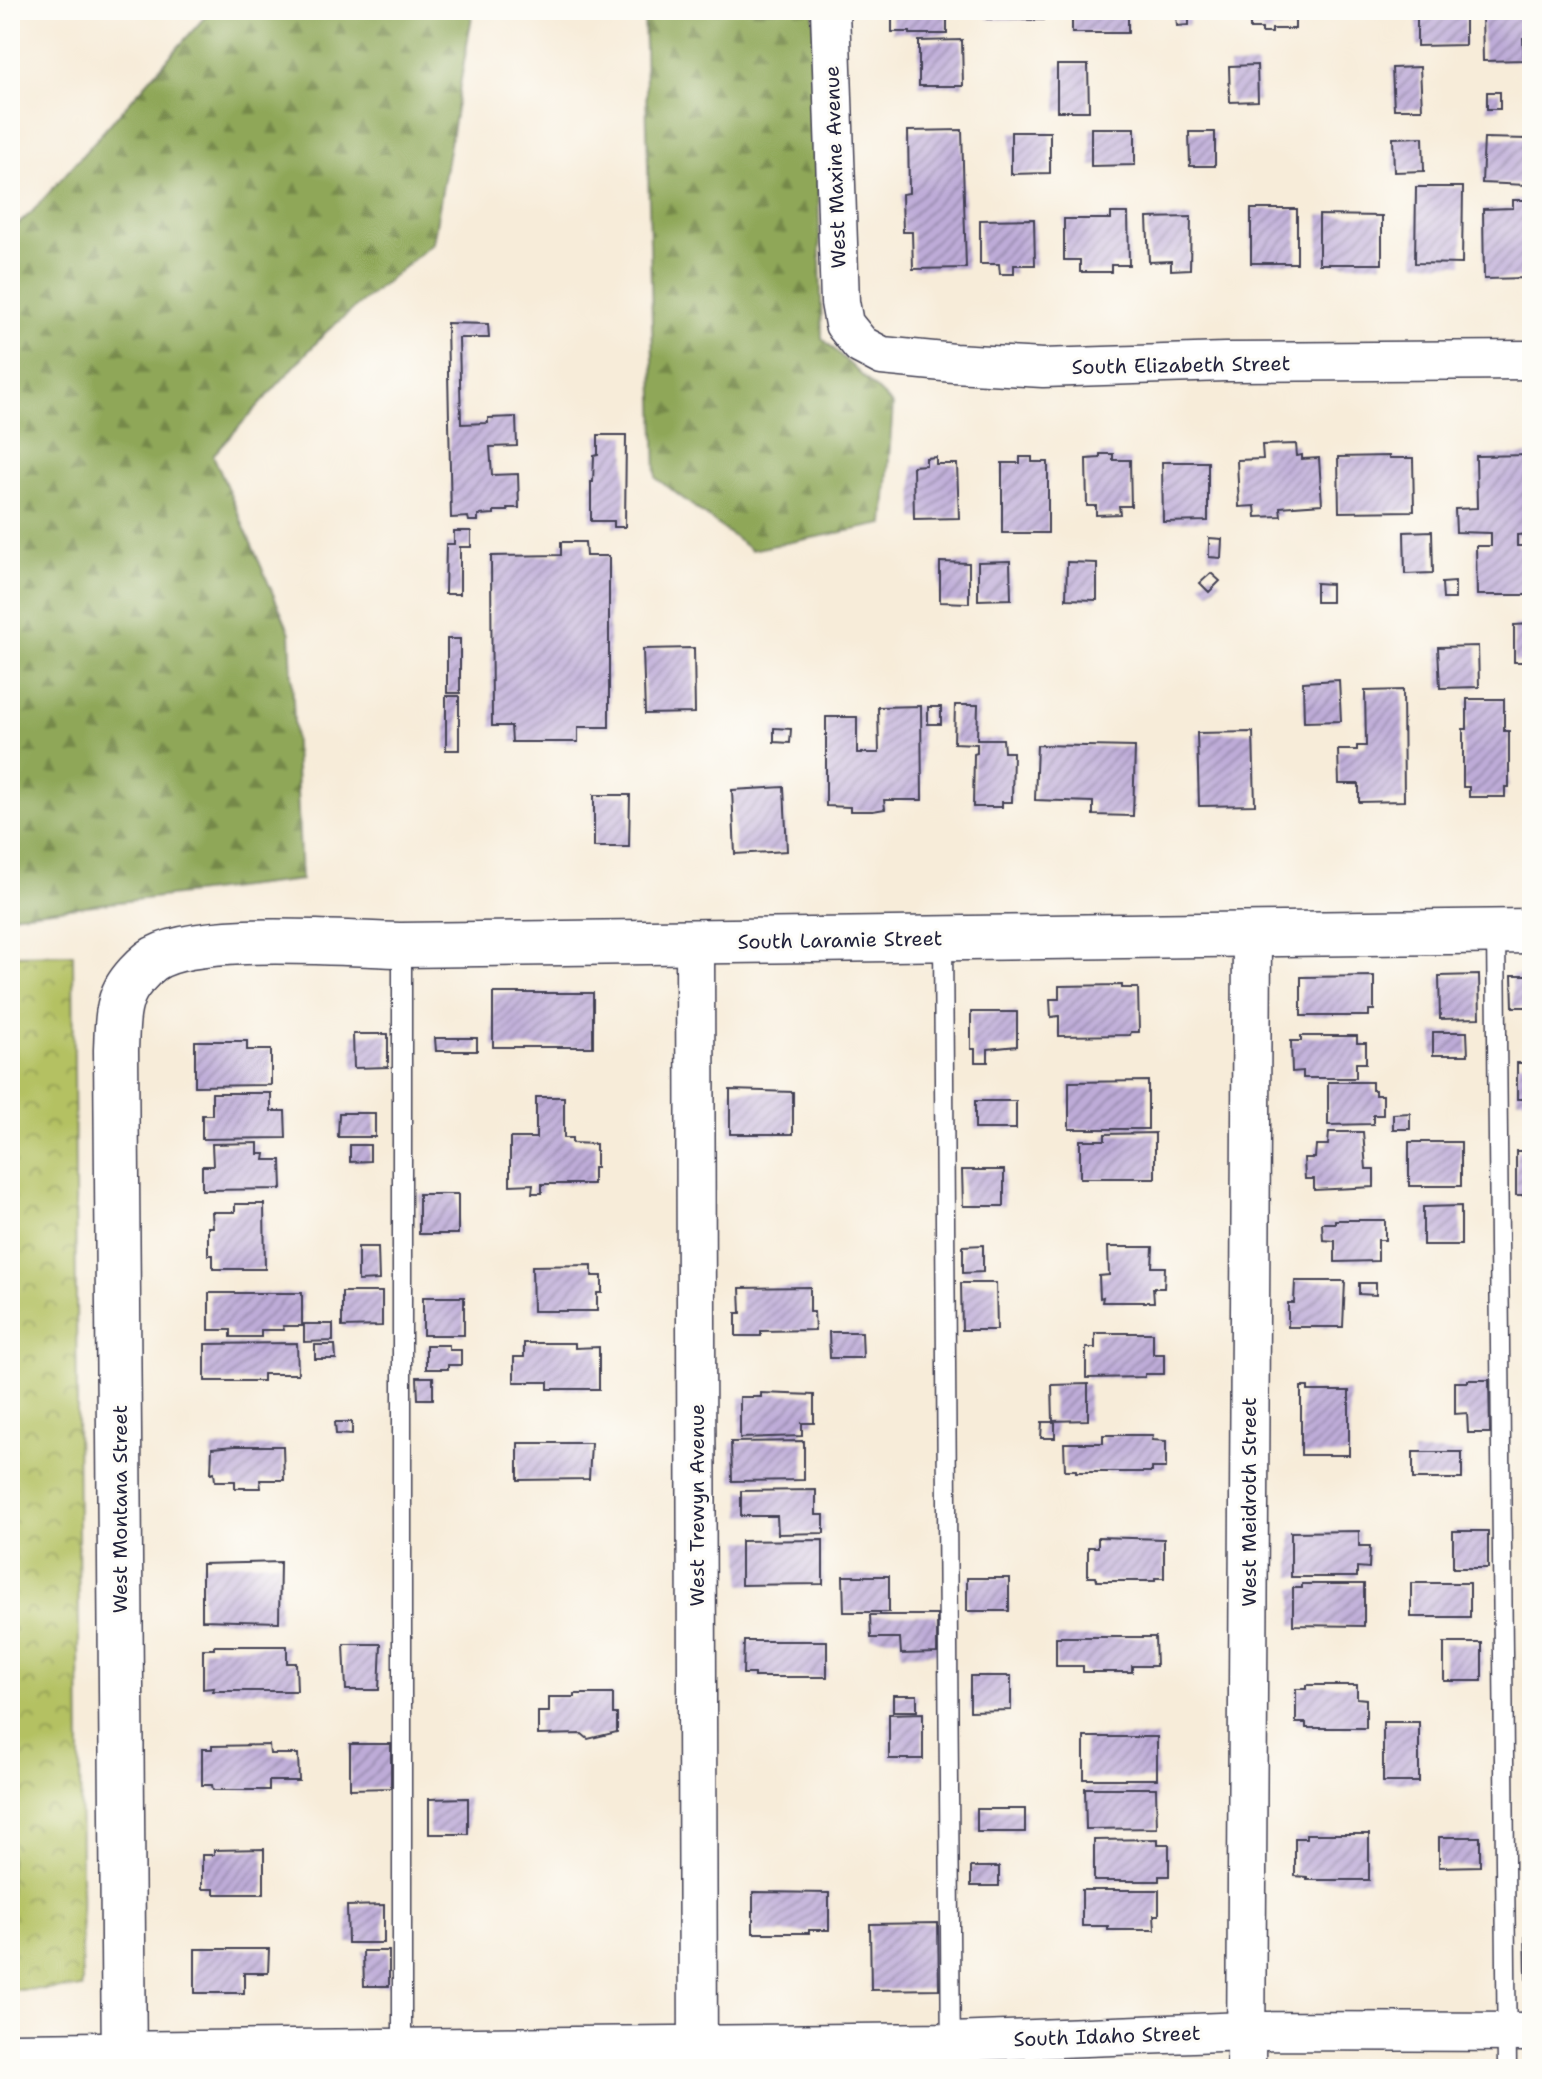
<svg xmlns="http://www.w3.org/2000/svg" width="1542" height="2079" viewBox="0 0 1542 2079" font-family="'Shantell Sans',sans-serif">
<style>
.forest{fill:url(#forest-firs);stroke:#58644a;stroke-width:2}
.park{fill:url(#park-crowns);stroke:#6b724e;stroke-width:2}
.building{fill:url(#building-hatch)}
.lines{fill:none;stroke-linecap:round;stroke-linejoin:round}
.lane-casing{stroke:#424053;stroke-width:21}
.street-casing{stroke:#424053;stroke-width:41}
.secondary-casing{stroke:#424053;stroke-width:47}
.lane{stroke:#fff;stroke-width:18}
.street{stroke:#fff;stroke-width:38}
.secondary{stroke:#fff;stroke-width:44}
.labels{text-anchor:middle;stroke-width:6;stroke-linejoin:round;paint-order:stroke}
.street-label{font-size:20px;fill:#22223b;stroke:#fdfcf7}
</style>
<defs>
<pattern id="forest-firs" width="22" height="20" patternUnits="userSpaceOnUse" patternTransform="scale(2)"><rect width="22" height="20" fill="#8fa758"/><path d="M5 1l3.5 6h-7zM16 11l3.5 6h-7z" fill="#74884a"/></pattern>
<pattern id="park-crowns" width="20" height="18" patternUnits="userSpaceOnUse" patternTransform="scale(2)"><rect width="20" height="18" fill="#b4c162"/><path d="M2 6a3 3 0 1 1 6 0M12 15a3 3 0 1 1 6 0" fill="none" stroke="#929c52"/></pattern>
<pattern id="building-hatch" width="6" height="6" patternUnits="userSpaceOnUse" patternTransform="scale(2)"><rect width="6" height="6" fill="#beacd8"/><path d="M-1 1l2-2M0 6l6-6M5 7l2-2" fill="none" stroke="#9a8cb0"/></pattern>
</defs>
<rect width="100%" height="100%" fill="#fdfcf7"/>
<filter id="ink" filterUnits="userSpaceOnUse"><feTurbulence type="fractalNoise" baseFrequency=".0125" numOctaves="2"/><feDisplacementMap in="SourceGraphic" scale="16" xChannelSelector="R" yChannelSelector="G"/><feConvolveMatrix kernelMatrix="1 2 1 2 8 2 1 2 1" color-interpolation-filters="sRGB"/></filter>
<filter id="wash" filterUnits="userSpaceOnUse"><feTurbulence type="fractalNoise" baseFrequency=".006" numOctaves="4" result="noise"/><feDisplacementMap in="SourceGraphic" scale="32" xChannelSelector="R" yChannelSelector="G"/><feGaussianBlur stdDeviation="1.8" result="paint"/><feColorMatrix in="noise" values="0 0 0 0 0 0 0 0 0 0 0 0 0 0 0 0 0 1.4 0 .05"/><feComposite in="paint" operator="in"/></filter>
<g filter="url(#wash)">
<rect width="100%" height="100%" fill="#f7ecd9"/>
<path class="forest" d="M211,10h262l-40,233 -107,89 -113,123 77,178 11,247 -291,35v-684l22,-19z
M644,10h170l8,328 71,67 -9,119 -133,26 -95,-72z"/>
<path class="park" d="M73,954l9,1034 -72,2v-1035z"/>
<g id="blocks">
<path class="building" d="M892,10h66v4h-11v20h-37v-2h-18z
M987,10h57v10l-57,-1z
M1072,10h56v23h-56z
M1154,10h58v7h-23v8l-12,1 -1,-11h-22z
M1250,10h45v19h-23v4h-10v-4h-12z
M1417,10h48v35l-48,1z
M1482,10h47l1,28h-7l1,22 -41,1z
M962,40l1,46h-44v-45z
M1057,65h31l1,46h-32z
M1257,65l1,36 -28,1 -1,-36z
M1420,67l2,42h-28l-2,-41z
M1487,92h13v17h-13z
M1091,128h44v37l-44,1z
M962,130l4,138 -53,1 -1,-37h-9l-1,-38 7,-1 -1,-62z
M1011,132h39v41l-39,1z
M1189,132h26v34h-25z
M1423,137l1,34 -30,1 -1,-34z
M1484,138l44,1 -1,46 -45,-2z
M1416,187h47l-1,77 -47,-1z
M1513,200h14v7h5v25h-5l1,46 -44,1 -1,-70 30,-1z
M1251,209h46v54h-46z
M1111,213h17l1,52h-18v7h-31v-12h-16v-41h47z
M1319,215l63,1v48h-63z
M1191,217l-1,52 -19,1v-9l-22,1 -2,-44z
M1034,219l1,46h-21v9h-14l-1,-10h-19v-44z
M447,323l41,1 1,14h-30l2,86 27,-1v-5l28,-1 1,29 -27,1 2,28 26,-1 1,34h-12l1,3h-14v3l-16,1v6h-9l-1,-4 -17,1z
M598,435h28l-1,92h-11v-6h-23v-39h2l1,-26 4,-1z
M1296,444l1,12 5,-1v4l17,-1 3,46 -42,3 1,9 -25,1 -1,-11 -16,1 -2,-47 26,-1 -1,-14z
M1100,454h13v6h17l1,46h-12l1,8 -24,1v-9h-9l-1,-47 14,-1z
M1530,455l1,79 -14,1v11h14v49h-54l-1,-49h15v-13l-35,-1 -1,-23 22,-1 -1,-52z
M1389,456v2h24l1,53 -75,1 -1,-55z
M936,457v7h21l2,54 -45,1 -1,-53 13,-1v-7z
M1020,457h12v5h16v71h-46v-70h18z
M1162,462h46v59l-45,1z
M454,531h17v16h-11v47h-15l1,-50h8z
M1432,531l1,42 -28,1 -1,-42z
M1209,538l13,1 -1,19 -12,-1z
M561,542h24l1,14h23v171h-31v15h-66l-1,-16h-19l-1,-170 70,-1z
M1010,561l1,38 -33,1v-38z
M940,562l29,1v40l-29,-1z
M1067,562l30,1v37l-31,-1z
M1211,573l9,8 -11,11 -9,-9z
M1455,582v17h-12l-1,-16z
M1316,583l15,1v18h-15z
M1532,624v38h-18v-37z
M447,639h13v54h-13z
M1478,646l1,41 -39,1 -2,-41z
M694,648l1,65 -50,1 -2,-65z
M1339,680l2,41 -37,1 -1,-40z
M1403,690l1,111 -45,1v-18h-20l-1,-34h19v-4h9l-1,-55z
M446,696h13v54h-13z
M1467,699h37v32h5v56h-4v10h-36v-10h-6v-58h4z
M955,705h23l-1,34h26l1,13h9l-1,50h-10v5h-29l1,-53 3,-1v-9l-23,-1z
M921,706l1,94h-38l1,9 -12,2h-23v-4l-24,-1v-89h31v36h22l-1,-46z
M928,707h13v17h-13z
M1527,708h5v77h-3z
M774,728l17,1 -1,14 -16,-1z
M1253,732l2,73 -56,1 -2,-73z
M1037,745l98,2 -2,69 -40,-1v-13l-58,-2z
M784,787l3,64 -52,3 -3,-64z
M594,795h36l-1,52h-35z
M1479,975l1,43 -40,1 -1,-43z
M1512,975h20v32h-19z
M1374,976v34h-5v6h-68v-39z
M1122,985v3h16l1,44h-8l-1,3 -71,1v-20l-8,1 -1,-18h9v-13z
M493,993h100v54h-100z
M971,1012h46v34l-29,3v13h-13v-13h-4z
M1433,1032h34l1,23h-35z
M353,1034h35v33l-34,1z
M1301,1036h56v7h9v20h-10v15h-53v-7l-11,1 -1,-31h10z
M435,1038h42v13h-41z
M195,1041h52v9h24v35l-76,1z
M1517,1063h15v36h-15z
M1148,1081v48h-79v-47z
M1328,1082h44v8h3v5h8v20h-10v9l-45,1z
M730,1090l63,2v42h-63z
M212,1093h59v18h14l1,27 -84,1v-24h10z
M536,1097h28v41h8v5l24,1v24h-3v16h-51v9h-10l1,-9 -23,1v-47h26z
M975,1101h41v28h-41z
M339,1113h36v24h-37z
M1410,1113v16h-17v-15z
M1329,1132h34l3,37h8v18l-60,3v-11h-9l-1,-21h11l1,-13h12z
M1155,1133v45h-75v-38h25v-6z
M1409,1142h52v44h-52z
M258,1143v11h7l-1,6h17l1,29 -80,1v-24h11l-1,-22z
M350,1145h20v16l-20,1z
M1516,1151h16v44h-16z
M962,1170h42v36h-41z
M419,1194h39v40h-39z
M235,1204h29l1,65h-52v-14h-5v-28h5l-1,-15h23z
M1461,1206v39h-38v-38z
M1335,1220h50v20h-7v21l-43,1v-21l-12,-1 -1,-17h13z
M983,1245v27l-20,1v-27z
M358,1247h20l1,33 -21,1z
M1108,1247h45l-1,20h13l-1,21h-11l1,14h-52l1,-5 -3,1 -1,-22 10,-1z
M592,1265v11h10v17h-5v18h-64l-1,-45z
M1295,1281h50l-2,46h-55v-24h6z
M961,1283h35l1,47h-35z
M1359,1283h17v12l-17,-1z
M810,1287v25h4l1,18 -54,1v5h-25v-23h5l-1,-25z
M342,1292h40v34l-40,1z
M209,1293h93v33h-19l1,4h-23v7h-30v-7h-22z
M423,1297h41v38h-41z
M304,1324h29v17l-29,1z
M829,1332h33l1,26h-33z
M1095,1333h58v21h11v20h-19v3l-59,1v-30h9z
M297,1343l1,31h-35v7h-58v-37z
M524,1343h51v5l24,-1v42h-51v-7h-34v-25h10z
M315,1345h20l1,14h-21z
M426,1345h23v5h12v15h-13v4h-22z
M417,1377h16v22h-15z
M1468,1380h21l1,53h-22l-1,-20 -12,1v-32h13z
M1088,1384v36l-35,1 -1,-36z
M1301,1387h7v4h41v64h-48z
M761,1393l53,2v28h-12v13l-62,2v-41h21z
M335,1422h17v13l-16,-1z
M1042,1422h13v16h-14z
M1103,1435h50l-1,5 14,1v27h-14v4h-76v-2h-11l-1,-27h39z
M804,1441v39l-72,1 -1,-39z
M518,1443h73l-2,36 -71,1z
M235,1446h48l1,34h-24l1,8h-26v-7h-20l-1,-9 -3,1 1,-25z
M1413,1452h49v27h-49z
M816,1490v25h8v18l-46,1 -1,-18h-36v-25z
M1359,1531v15h11l-1,22 -12,-1v10h-66v-45z
M1453,1531h35v37h-35z
M1098,1537l66,2v39h-9v3h-58l-1,-4h-8v-30h10z
M823,1540v44l-82,1v-44z
M280,1562l-1,60 -77,-2v-56z
M843,1576h46v36h-45z
M967,1578h42v33h-42z
M1411,1583h59v34h-59z
M1302,1584h62v42l-71,-1v-37h9z
M870,1615h67v38l-36,1 -1,-16h-29z
M1056,1637h99l1,29h-24v6h-49v-6h-27z
M744,1641h83v36h-73v-3h-11z
M1444,1643h38v38h-38z
M344,1644h37l-2,46h-33z
M214,1646h73v17h9l1,28h-84l1,-3 -11,1v-40h11z
M970,1676h41v34l-41,1z
M1306,1685h51v13l9,1v29h-60v-5h-10v-34h10z
M575,1694h38v20h4v18l-29,7 -6,-5 -44,1v-23h11v-15h26z
M893,1695h24v16h-24z
M923,1713v46h-34v-45z
M1383,1722h36v60h-36z
M1084,1737h73v42h-73z
M350,1744h41v44l-41,1z
M269,1745l1,9h28l1,27h-30v9h-56l-1,-5h-10v-36h10v-3z
M1085,1788h71l1,40 -71,1z
M468,1798v36h-39v-35z
M977,1809h48v23h-48z
M1306,1834h63v46h-62v-3l-12,-1v-38h11z
M1439,1837h41v29l-41,1z
M1158,1839v5h11v32h-10v5h-65v-41z
M264,1849v45h-50v-5h-12v-34h12v-5z
M971,1867h28v19h-28z
M1082,1890h77v25h-5l1,15h-47v-4h-26z
M753,1892l76,1v37h-20v3h-56z
M384,1905v38h-36l-1,-37z
M938,1923l1,66 -68,1 -1,-66z
M1525,1925h7v54h-6z
M195,1949h74l-1,24h-24v20h-49z
M363,1951h26v35h-25z"/>
</g>
</g>
<g filter="url(#ink)">
<use href="#blocks" fill-opacity="0" stroke="#424053" stroke-width="2"/>
<g class="lines">
<g class="lane-casing">
<path id="lane" d="M1496,931l11,1138
M943,939l8,1130
M402,2069v-1124"/>
</g>
<g class="street-casing">
<path id="street" d="M830,10l10,292 4,22 17,21 21,11 72,7 89,5 182,-6 307,-2
M695,942l3,1127
M10,2052l941,-10 295,-11 286,1
M1246,2069l6,-1135"/>
</g>
<g class="secondary-casing">
<path id="secondary" d="M124,2069l-8,-1019c1,-20 0,-43 10,-61 5,-9 16,-21 25,-28 40,-30 196,-17 251,-16l1130,-14"/>
</g>
<use href="#lane" class="lane"/>
<use href="#street" class="street"/>
<use href="#secondary" class="secondary"/>
</g>
</g>
<g class="labels">
<g class="street-label">
<text transform="translate(835 167) rotate(-92)" y="7">West Maxine Avenue</text>
<text transform="translate(1181 365) rotate(-1)" y="7">South Elizabeth Street</text>
<text transform="translate(840 940) rotate(-1)" y="7">South Laramie Street</text>
<text transform="translate(1249 1502) rotate(-90)" y="7">West Meidroth Street</text>
<text transform="translate(697 1505) rotate(-90)" y="7">West Trewyn Avenue</text>
<text transform="translate(120 1509) rotate(-90)" y="7">West Montana Street</text>
<text transform="translate(1107 2036) rotate(-2)" y="7">South Idaho Street</text>
</g>
</g>
<rect width="1542" height="2079" fill="none" stroke="#fdfcf7" stroke-width="40"/>
</svg>
